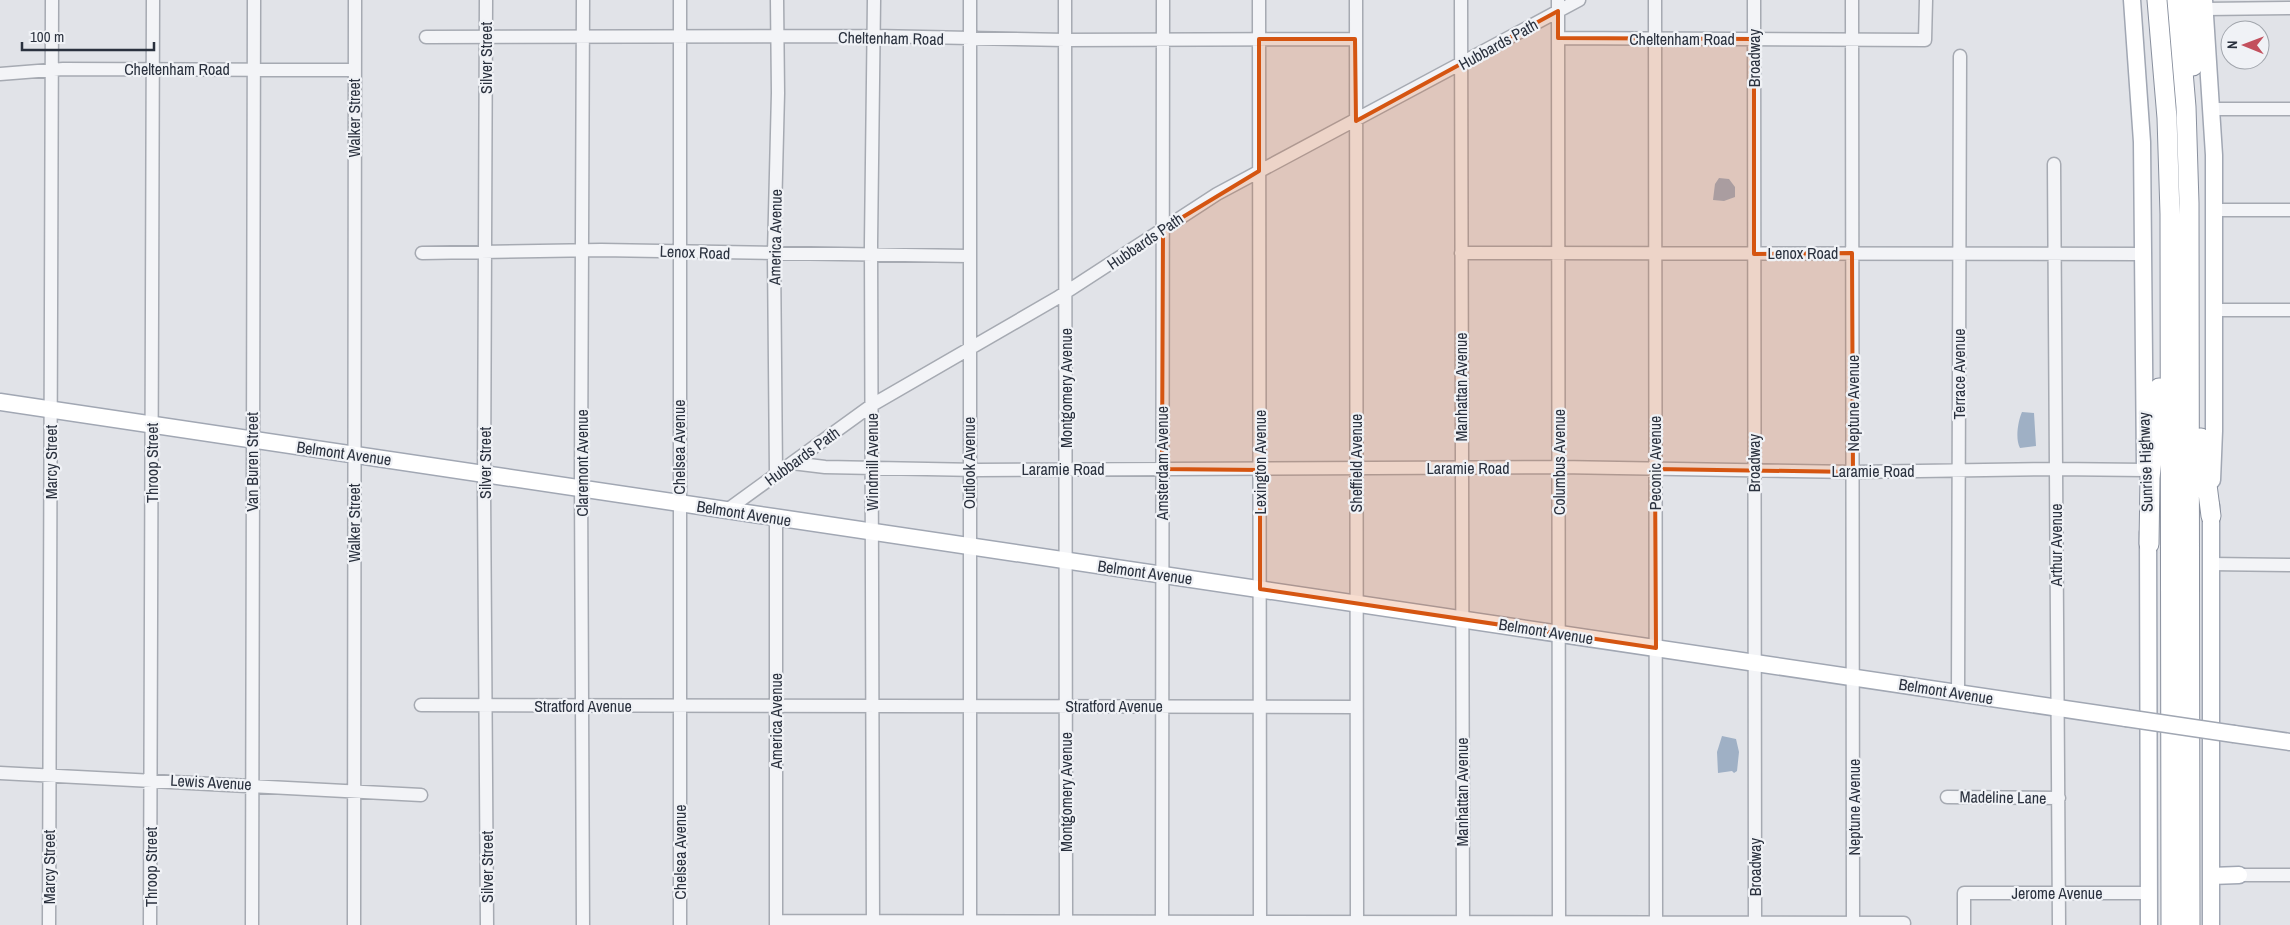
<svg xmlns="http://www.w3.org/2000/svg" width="2290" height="925" viewBox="0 0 2290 925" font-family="'Archivo Narrow',sans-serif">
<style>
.water{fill:#9fb0c5}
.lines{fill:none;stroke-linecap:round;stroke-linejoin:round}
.minor-casing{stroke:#a6aab2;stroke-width:15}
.major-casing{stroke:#a1a7b3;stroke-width:19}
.highway-casing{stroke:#89909e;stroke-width:21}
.minor{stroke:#f3f4f7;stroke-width:12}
.major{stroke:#fff;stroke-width:16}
.highway{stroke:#fff;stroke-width:19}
.major-bridge-casing{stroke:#a1a7b3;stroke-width:19;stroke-linecap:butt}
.major-bridge{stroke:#fff;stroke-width:16}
.marked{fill:#d55511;fill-opacity:0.2;stroke:#d55511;stroke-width:4;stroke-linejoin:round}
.labels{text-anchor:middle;stroke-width:4.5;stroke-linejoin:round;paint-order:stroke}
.street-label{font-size:16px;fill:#2a313e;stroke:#f0f2f6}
</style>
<rect width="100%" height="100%" fill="#e1e3e8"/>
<path class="water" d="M1719,178l10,1 6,8v10l-11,4 -11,-1 2,-16z
M2022,412l12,1 2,33 -16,2c-5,-9 -2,-27 2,-36z
M1722,736l14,3 3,13 -2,19 -3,2 -2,-2 -14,2 -1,-21z"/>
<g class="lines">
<g class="minor-casing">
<path id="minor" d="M486,0l-2,490 3,435
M583,0l-2,479 2,446
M970,0v925
M1065,0l1,925
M1259,0l1,925
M1356,0l1,925
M1461,0l2,925
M1558,0l1,925
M1655,0l1,925
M1754,0l1,925
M1852,0l1,925
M2205,9l85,-1
M426,37l448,-1 191,4 290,-1
M1558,38l367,2 1,-40
M0,74l63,-5 291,1
M2212,109h78
M2054,164l5,761
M2214,210h76
M422,253l179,-3 367,6
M1461,253l683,1
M2214,310h76
M792,463l33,4 153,3 581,-3 294,5 202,-3 90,1
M776,474l-2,-220 4,-161 -1,-93
M727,510l145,-105 185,-107 160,-104 362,-194
M2210,564l80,1
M1958,693l2,-637
M421,705l935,2
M0,773l421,22
M1947,797l112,1
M2239,875h51
M776,921l1128,2
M49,925l3,-925
M150,925l3,-925
M252,925l2,-925
M354,925l1,-925
M680,925v-925
M776,925v-407
M873,925l-2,-682 3,-243
M1162,925l1,-925
M1964,925v-32h185"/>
</g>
<g class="major-casing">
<path id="major" d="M2132,0l10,142 3,326
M2204,0l10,155v276l-2,49
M0,402l2126,316
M2211,505v420
M2148,532l1,393
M2234,734l56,8
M2211,876l28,-1"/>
</g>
<g class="highway-casing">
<path id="highway" d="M2157,0l10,118 3,96 1,711
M2177,0l9,107 3,96 1,722
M2193,66l3,-66
M2201,438l10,78
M2149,544l1,-66 9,-90"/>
</g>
<use href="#minor" class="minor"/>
<use href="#major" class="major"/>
<use href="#highway" class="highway"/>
<g class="major-bridge-casing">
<path id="major-bridge" d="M2126,718l108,16"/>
</g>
<use href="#major-bridge" class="major-bridge"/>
</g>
<path class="marked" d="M1558,11v27l196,1v215l98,-1 1,219 -198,-3 1,179 -396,-59v-119l-98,-1 1,-240 96,-58v-132h96l1,82z"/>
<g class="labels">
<g class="street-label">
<text transform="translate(891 38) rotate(1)" y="6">Cheltenham Road</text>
<text x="1682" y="45">Cheltenham Road</text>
<text transform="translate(1498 44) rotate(-29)" y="6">Hubbards Path</text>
<text transform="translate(486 58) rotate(-90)" y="6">Silver Street</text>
<text transform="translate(1754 58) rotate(-90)" y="6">Broadway</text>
<text x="177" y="75">Cheltenham Road</text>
<text transform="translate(354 118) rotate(-90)" y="6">Walker Street</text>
<text transform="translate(775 237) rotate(-89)" y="6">America Avenue</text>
<text transform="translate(1145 241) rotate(-34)" y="6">Hubbards Path</text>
<text transform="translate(695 252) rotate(2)" y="6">Lenox Road</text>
<text x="1803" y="259">Lenox Road</text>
<text transform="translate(1959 374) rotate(-90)" y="6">Terrace Avenue</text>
<text transform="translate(1461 387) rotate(-90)" y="6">Manhattan Avenue</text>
<text transform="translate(1066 388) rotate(-90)" y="6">Montgomery Avenue</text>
<text transform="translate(1853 403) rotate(-90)" y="6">Neptune Avenue</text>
<text transform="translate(679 447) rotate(-90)" y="6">Chelsea Avenue</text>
<text transform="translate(344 453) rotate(8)" y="6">Belmont Avenue</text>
<text transform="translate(802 456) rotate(-36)" y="6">Hubbards Path</text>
<text transform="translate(51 462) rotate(-90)" y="6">Marcy Street</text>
<text transform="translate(252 462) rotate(-90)" y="6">Van Buren Street</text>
<text transform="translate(872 462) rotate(-90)" y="6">Windmill Avenue</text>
<text transform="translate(1260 462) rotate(-90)" y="6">Lexington Avenue</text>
<text transform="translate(1559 462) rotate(-90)" y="6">Columbus Avenue</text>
<text transform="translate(2145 462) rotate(-92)" y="6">Sunrise Highway</text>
<text transform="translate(152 463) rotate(-90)" y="6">Throop Street</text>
<text transform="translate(485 463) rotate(-90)" y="6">Silver Street</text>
<text transform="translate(582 463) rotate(-90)" y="6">Claremont Avenue</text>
<text transform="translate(969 463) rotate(-90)" y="6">Outlook Avenue</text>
<text transform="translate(1162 463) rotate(-90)" y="6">Amsterdam Avenue</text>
<text transform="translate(1356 463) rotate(-90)" y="6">Sheffield Avenue</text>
<text transform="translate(1655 463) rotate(-90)" y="6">Peconic Avenue</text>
<text transform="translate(1754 463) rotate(-90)" y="6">Broadway</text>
<text x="1468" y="474">Laramie Road</text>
<text x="1063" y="475">Laramie Road</text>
<text x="1873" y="477">Laramie Road</text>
<text transform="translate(744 513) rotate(9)" y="6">Belmont Avenue</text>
<text transform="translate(354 523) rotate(-90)" y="6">Walker Street</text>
<text transform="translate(2056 545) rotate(-90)" y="6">Arthur Avenue</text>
<text transform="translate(1145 572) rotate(8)" y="6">Belmont Avenue</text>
<text transform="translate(1546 631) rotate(9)" y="6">Belmont Avenue</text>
<text transform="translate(1946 691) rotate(9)" y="6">Belmont Avenue</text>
<text x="583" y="712">Stratford Avenue</text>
<text x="1114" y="712">Stratford Avenue</text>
<text transform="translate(776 721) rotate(-90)" y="6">America Avenue</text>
<text transform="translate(211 782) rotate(3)" y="6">Lewis Avenue</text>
<text transform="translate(1066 792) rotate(-90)" y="6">Montgomery Avenue</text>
<text transform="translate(1462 792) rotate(-90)" y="6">Manhattan Avenue</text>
<text transform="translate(2003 797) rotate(1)" y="6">Madeline Lane</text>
<text transform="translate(1854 807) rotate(-90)" y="6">Neptune Avenue</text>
<text transform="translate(680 852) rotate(-90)" y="6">Chelsea Avenue</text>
<text transform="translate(49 867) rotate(-90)" y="6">Marcy Street</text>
<text transform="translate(151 867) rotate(-90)" y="6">Throop Street</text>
<text transform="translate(487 867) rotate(-90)" y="6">Silver Street</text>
<text transform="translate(1755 867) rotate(-90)" y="6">Broadway</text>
<text x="2057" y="899">Jerome Avenue</text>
</g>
</g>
<g transform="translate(2245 45) rotate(271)"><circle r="24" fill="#f0f2f6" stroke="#a1a5ac"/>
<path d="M0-4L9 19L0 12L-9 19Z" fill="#c3505d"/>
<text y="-8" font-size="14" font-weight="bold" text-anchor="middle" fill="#2a313e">N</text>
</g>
<path d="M22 42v8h132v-8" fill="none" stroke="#2a313e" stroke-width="2.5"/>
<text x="30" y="42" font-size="15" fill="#2a313e" stroke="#f0f2f6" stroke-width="4" paint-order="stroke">100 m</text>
</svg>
